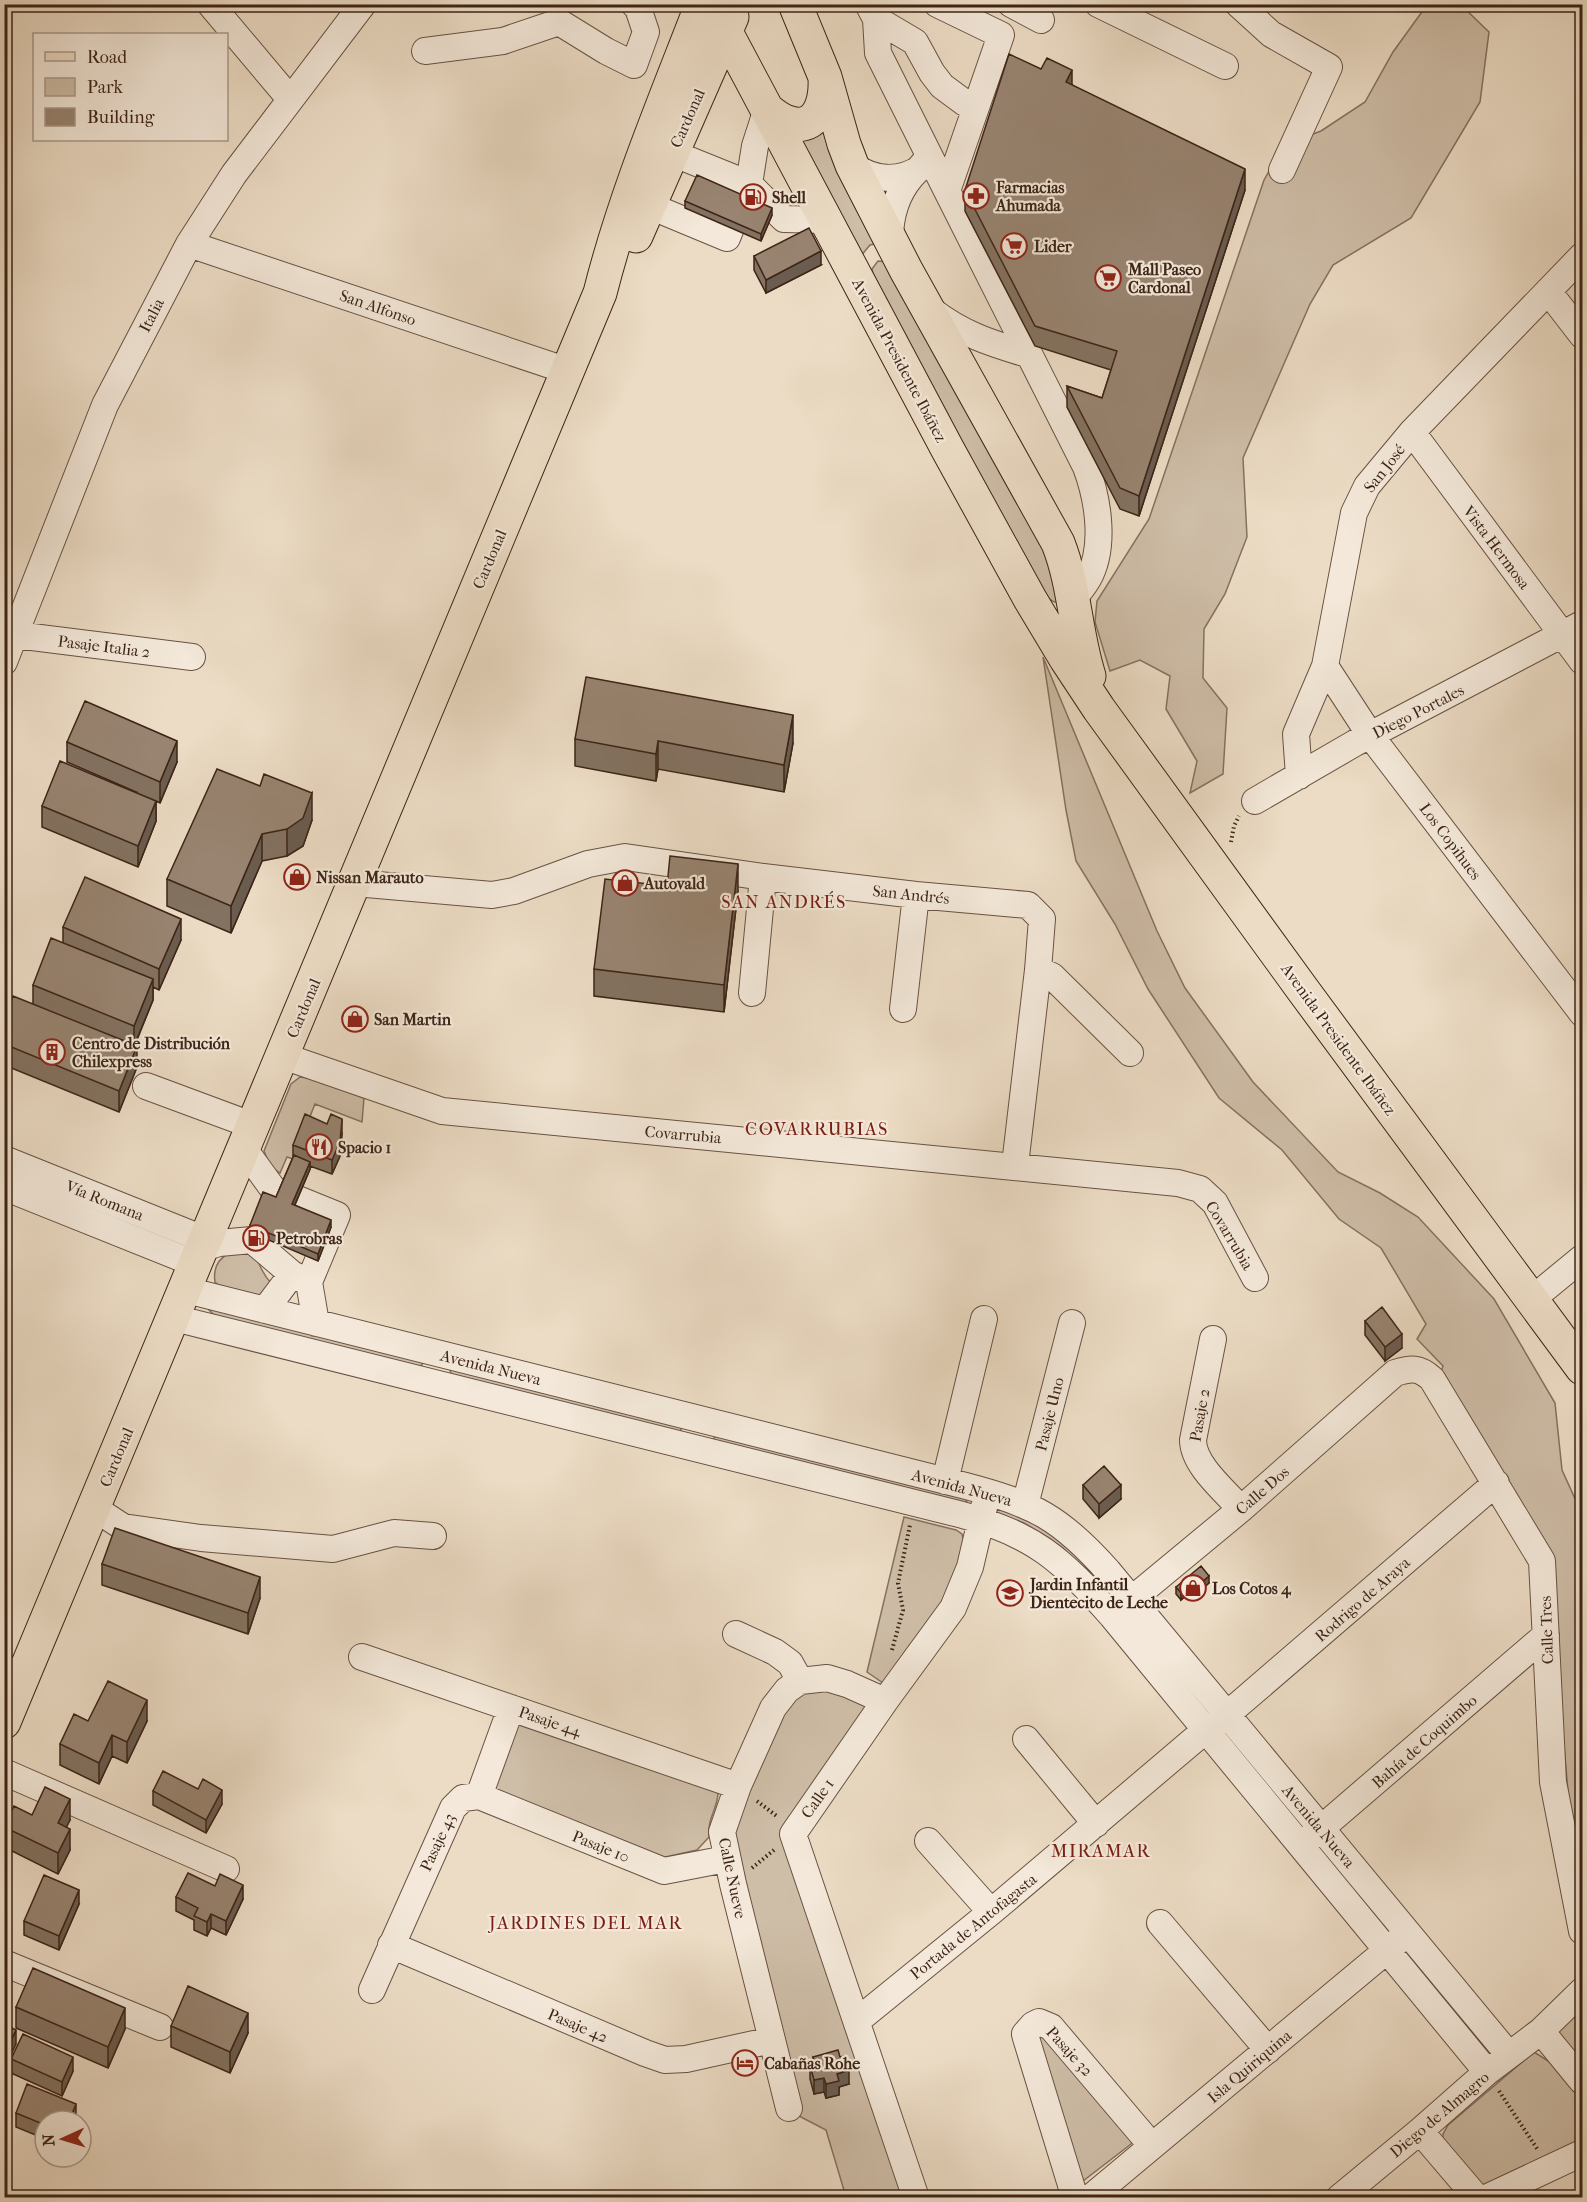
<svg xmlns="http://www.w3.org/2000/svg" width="1587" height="2202" viewBox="0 0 1587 2202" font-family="'IM FELL French Canon',serif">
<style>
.green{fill:#cebda7;stroke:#86705f;stroke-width:1.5}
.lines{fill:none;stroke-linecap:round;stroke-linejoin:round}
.minor-casing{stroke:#695242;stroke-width:28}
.major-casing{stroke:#3d2417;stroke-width:35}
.path{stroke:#3d2417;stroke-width:4;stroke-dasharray:1.5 3;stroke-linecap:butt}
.minor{stroke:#f3e8d9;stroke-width:26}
.major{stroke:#ecdcc5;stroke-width:33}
.wall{fill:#837261;stroke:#3d2417;stroke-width:1.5}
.shaded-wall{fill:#6a5c4f;stroke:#3d2417;stroke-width:1.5}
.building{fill:#988471;stroke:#3d2417;stroke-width:1.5}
.labels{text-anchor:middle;stroke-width:4.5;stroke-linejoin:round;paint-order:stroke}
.street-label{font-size:16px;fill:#3d2417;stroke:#f3e8d9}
.poi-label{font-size:16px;font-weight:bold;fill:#3d2417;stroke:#f3e8d9;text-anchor:start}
.neighbourhood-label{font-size:18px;letter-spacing:1.5px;fill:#7a1f14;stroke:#f3e8d9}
</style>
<rect width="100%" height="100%" fill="#ecdcc5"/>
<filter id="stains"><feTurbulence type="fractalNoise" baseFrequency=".00333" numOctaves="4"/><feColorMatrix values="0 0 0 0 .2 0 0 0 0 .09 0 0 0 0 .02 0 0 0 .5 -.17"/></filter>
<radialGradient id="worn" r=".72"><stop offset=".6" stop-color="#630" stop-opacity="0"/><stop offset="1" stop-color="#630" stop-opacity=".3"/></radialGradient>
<path class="green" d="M1423,5h38l28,27 -9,70 -69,116 -78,47 -23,39 -67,154 4,79 -22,57 -21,35 -1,49 24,30 -4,66 -33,19 7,-32 -31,-52 4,-33 -30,-16 -30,11 -15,-49 2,-21 52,-82 115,-339 20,-35 37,-14 44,-29 28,-50 31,-43z
M827,120l53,123 -10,2 -10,12 -69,-119z
M878,261l10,1 154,277 17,64c-11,-1 -17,-13 -23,-21l-163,-308 -1,-5z
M1043,657l114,274 28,57 68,94 85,90 42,21 38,24 76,82 61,104 7,67 20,44v361l-13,-72 -21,-240 -107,-191 2,-6 -26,-27 9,-15 -45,-76 -42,-29 -57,-69 -63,-52 -71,-109 -33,-65 -39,-63 -10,-51z
M300,1077l10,1 54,20 -2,24 -47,-18 -22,55 -6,-2 -7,16 -10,-7 -6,-15 27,-67z
M229,1253c40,0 21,7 42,30l-6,14 -47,-12 -3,-3c-2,-13 3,-23 14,-29z
M212,1307l211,55 -1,3 -3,1 -204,-50 -6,-6z
M453,1369l228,58v6l-230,-59 -1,-4z
M716,1436l250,63 1,4 -255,-63z
M997,1507l17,5 43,23 50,50 -2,3 -5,-2 -37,-38 -14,-10 -25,-15 -30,-11z
M904,1517l52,13 6,4 3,12 -15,48 -67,89 -16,-11z
M809,1684l59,18 -2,10 -80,115 118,370h-58l-20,-67 -29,-15 -68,-294 49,-111z
M516,1719l202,72c1,16 -11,26 -9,46l-12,13 -36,8 -174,-67z
M1582,2007v57l-20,-25 -3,-7 2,-7z
M1039,2029l96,112 -52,40 -5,-1 -45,-147z
M1534,2052l19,12 29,35v46l-98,42 -41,-44v-9l5,-9z"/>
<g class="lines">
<g class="minor-casing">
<path id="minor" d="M210,4l80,95
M868,4l8,15 2,34 51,102c-5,10 -11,14 -18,22 -15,18 -21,38 -21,62
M1011,4l30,16
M1098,4l127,62
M1238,4l33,30 58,33 -47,103
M876,19l39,23 17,31 10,13 23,17
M425,51l78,-10 56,-19 47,29 28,14 12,-33 -8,-24 -4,-4
M672,153l77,31 35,35 41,1
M929,155l18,36 54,-156 -64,-31
M852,165c21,15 46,18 69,3
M947,191l139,276c12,32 20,80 2,112 -4,7 -9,13 -14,19
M743,198l6,-14 6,-38 12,-37
M650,206l77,32 4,-10
M189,244l379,127
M1548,291l34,44
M931,310c31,24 59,33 96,44
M1412,432l170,229
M16,635l176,22
M4,662l101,-257 84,-161 45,-70 129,-170
M1325,666l45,69 212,278
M1299,776l-3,-42 29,-68 29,-153 13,-27 45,-54 170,-176
M1255,801l100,-58 227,-119
M355,883l137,12 22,-4 74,-27 37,-7 138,20 153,18 112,10 14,14 -4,51 -23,195
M1038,970l14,6 78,77
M752,993l11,-116
M903,1009l13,-114
M283,1056l159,55 736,72 22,6 15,14 40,75
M146,1086l108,40
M244,1149l29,40 64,26 -28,67 7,41
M4,1159l202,81
M4,1187l192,77
M203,1248l16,-5 33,-3 40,34 17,8
M186,1290l780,196c68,18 95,32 142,85l401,484
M1531,1300l51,-42
M265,1310l27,-36
M174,1318l785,196c75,20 102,45 153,102l375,456
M1213,1339l-20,101c0,25 32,51 48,69
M945,1481l39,-162
M1025,1505l47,-182
M94,1508l29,19 78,11 132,11 61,-16 39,3
M1119,1610l122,-101 154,-136c16,-5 24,-6 37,6l110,182 11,221 29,149
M736,1634l39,18 15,11 10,18
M362,1657l376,129
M4,1668l19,10
M1026,1739l70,85
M4,1772l222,97
M479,1796l32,-88
M1310,1838l236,-203
M928,1841l63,71
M1160,1923l108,127
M391,1945l254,108 20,7 21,-1 86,-19
M4,1963l156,64
M372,1990l81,-182 10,-10 16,-2 185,75 62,-12
M857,2021l134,-109 204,-173 43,-34 258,-222
M1541,2031l41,50
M789,2108l-56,-224 -11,-52 16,-46 35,-78 14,-18 13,-9 27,-3 20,6 38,17
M1420,2131l57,67
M916,2198l-123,-364 92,-133 68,-93 17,-41 15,-64
M1075,2198l-49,-160 -1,-4 8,-9 6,-3 12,5 101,119
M1090,2198l308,-257
M1339,2198l81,-67 67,-59 54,-41 41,-40
M1486,2198l96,-45"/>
</g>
<g class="major-casing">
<path id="major" d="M711,4l237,446 82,149 36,60 33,50 204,281 279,378
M795,4l30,73 19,67 8,21 54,105 152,273c17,43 17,89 31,133
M767,109c35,31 60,12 58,-31
M636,236l96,-219
M4,1722l596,-1429c25,-99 65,-193 102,-289"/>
</g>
<path class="path" d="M1231,842l3,-16 5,-10
M892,1650l11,-40 -5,-27 12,-58
M757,1801l21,16
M752,1868l22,-18
M1499,2091l39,59"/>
<use href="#minor" class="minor"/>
<use href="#major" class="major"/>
</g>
<path class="wall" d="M1072,85l173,105 -106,326 -19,-7 -53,-102v-21l35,12 9,-28 -76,-24 -70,-135v-21z
M685,201l87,14 -11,26 -76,-33z
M754,256l67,9 -55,28 -12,-23z
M575,739l218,4 -9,49 -126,-23 -2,12 -81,-15z
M67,742l110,20 -17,41 -4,-2v20l-18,46 -96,-40v-21l94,-14 -69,-30z
M260,786l52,34 -9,26 -16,10 -25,5 -31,72 -64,-27v-27z
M667,886l71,5 -14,121 -130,-16v-27z
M63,927l118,13 -22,50 -6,-3v13l-18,45 2,22 -18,45 -115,-47v-48l29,-14v-18l30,-42z
M342,1133l-2,23 -8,18 -22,-8v3l-15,36 36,22 -13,34 -68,-29v-7l26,-28 17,-40v-12z
M1365,1321l37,27 -17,13 -20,-26z
M1083,1485l38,14 -22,19 -16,-19z
M102,1564l158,34 -12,36 -146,-49z
M1209,1583l-16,14 -4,-4 -8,7 -5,-6v-7z
M88,1721h59l-20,42 -15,-7 -13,28 -39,-19v-21z
M198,1789l24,15 -16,29 -53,-28v-14z
M70,1820l-4,7 4,23 -12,24 -54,-27v-22z
M176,1897l67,2 -17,36 -15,-7 -4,8 -13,-6v-10l-18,-9z
M79,1904l-20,46 -35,-15v-14z
M16,2007l109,22 -17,39 -92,-40z
M171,2026l77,7 -18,40 -59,-26z
M813,2057l36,27 -10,3v8l-13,3 -2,-6 -10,2 -4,-15v-14l3,-1z
M11,2059l62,12 -11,25 -51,-23z
M16,2113l60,5 -1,3h-30v18l-29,-12z"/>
<path class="shaded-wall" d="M1072,70v21l-6,-9z
M1245,169v21l-106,326v-20z
M772,208v7l-11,26v-7z
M821,251v14l-55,28v-13z
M793,715v28l-9,49v-27z
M177,741v21l-17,41v-21z
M658,741v28l-2,12v-27z
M312,793v27l-9,26 -16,10v-27z
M156,801v20l-18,46v-21z
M262,834v27l-31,72v-27z
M738,864v27l-14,121v-27z
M181,919v21l-22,50v-21z
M153,979v21l-19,46v-20z
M137,1046v21l-18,45v-21z
M342,1119v14l-2,23 -8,18v-14z
M310,1162v7l-18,42v-7z
M331,1220v7l-13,34v-7z
M1402,1334v14l-17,13v-14z
M1121,1485v14l-22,19v-14z
M1209,1576v7l-16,14v-7z
M260,1577v21l-12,36v-21z
M1189,1586v7l-8,7v-7z
M147,1700v21l-20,42v-21z
M112,1735v21l-13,28v-21z
M222,1790v14l-16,29v-13z
M70,1799v21l-12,24v-21z
M70,1829v21l-12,24v-21z
M243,1885v14l-17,36v-14z
M79,1890v14l-20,46v-14z
M10,1901v14l-6,15v-14z
M211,1914v14l-4,8v-14z
M125,2008v21l-17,39v-21z
M248,2013v20l-18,40v-21z
M16,2030v14l-12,25v-14z
M73,2057v14l-11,25v-14z
M849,2070v14l-10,3v8l-13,3v-14l11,-10z
M824,2078v14l-10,2v-14z
M76,2104v14l-1,3h-6z"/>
<path class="building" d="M1009,54l32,15 6,-11 25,12 -6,12 179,87 -106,327 -19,-8 -53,-102 35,12 15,-47 -82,-25 -70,-136z
M697,175l75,33 -11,26 -76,-33z
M809,228l12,23 -55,29 -12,-24z
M586,677l207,38 -9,50 -126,-24 -2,13 -81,-15z
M85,701l92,40 -17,41 -93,-40z
M60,761l96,40 -18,45 -96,-40z
M217,769l43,17 4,-12 48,19 -9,25 -16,11 -25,5 -31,72 -64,-27z
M670,856l68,8 -14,121 -130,-16 11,-90 62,7z
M85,877l96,42 -22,50 -96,-42z
M51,938l102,41 -19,47 -101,-41z
M13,996l124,50 -18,45 -115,-47v-27z
M305,1114l22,10 4,-10 11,5 -2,23 -8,18 -39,-15z
M294,1155l16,7 -18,42 39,16 -13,34 -68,-29 13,-33 13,5z
M1382,1307l20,27 -17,13 -20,-26z
M1104,1466l17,19 -22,19 -16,-19z
M115,1528l145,49 -12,36 -146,-49z
M1201,1566l8,10 -16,14 -4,-4 -8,7 -5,-6z
M108,1681l39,19 -20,42 -15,-7 -13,28 -39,-19 14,-30 14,7z
M163,1771l35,18 5,-10 19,11 -16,30 -53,-29z
M45,1787l25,12 -12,24 12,6 -12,24 -54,-26 10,-21 18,9z
M188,1873l27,13 5,-12 23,11 -17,36 -15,-7 -4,8 -13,-6 4,-8 -22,-11z
M44,1875l35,15 -20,46 -35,-15z
M4,1899l6,2 -6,15z
M33,1968l92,40 -17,39 -92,-40z
M188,1986l60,27 -18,39 -59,-26z
M4,2024l12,6 -12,25z
M23,2034l50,23 -11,25 -51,-23z
M838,2050l2,7 5,-1 4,14 -12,4 2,7 -13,3 -2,-6 -10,2 -4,-15 5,-1 -2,-7z
M27,2084l49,20 -7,17h-24v4l-29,-12z"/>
<defs>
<g id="pharmacy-ring" transform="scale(1.35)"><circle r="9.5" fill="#f3e8d9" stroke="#8f2418" stroke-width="1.5"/><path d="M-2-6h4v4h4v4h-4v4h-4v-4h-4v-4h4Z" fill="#8f2418"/></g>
<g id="fuel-ring" transform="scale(1.35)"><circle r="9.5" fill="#f3e8d9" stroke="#8f2418" stroke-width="1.5"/><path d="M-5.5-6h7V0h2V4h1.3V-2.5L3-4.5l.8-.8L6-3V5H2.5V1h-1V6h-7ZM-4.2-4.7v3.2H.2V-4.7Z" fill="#8f2418"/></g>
<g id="supermarket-ring" transform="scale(1.35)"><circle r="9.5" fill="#f3e8d9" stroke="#8f2418" stroke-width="1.5"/><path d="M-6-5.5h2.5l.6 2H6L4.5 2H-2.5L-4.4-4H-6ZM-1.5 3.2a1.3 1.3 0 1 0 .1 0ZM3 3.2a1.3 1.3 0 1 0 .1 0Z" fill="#8f2418"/></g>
<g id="shop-ring" transform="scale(1.35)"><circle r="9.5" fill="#f3e8d9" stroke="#8f2418" stroke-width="1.5"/><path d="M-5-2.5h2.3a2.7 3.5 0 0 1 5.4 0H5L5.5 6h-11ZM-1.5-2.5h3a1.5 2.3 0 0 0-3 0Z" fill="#8f2418"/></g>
<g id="building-ring" transform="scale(1.35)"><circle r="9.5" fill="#f3e8d9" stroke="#8f2418" stroke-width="1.5"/><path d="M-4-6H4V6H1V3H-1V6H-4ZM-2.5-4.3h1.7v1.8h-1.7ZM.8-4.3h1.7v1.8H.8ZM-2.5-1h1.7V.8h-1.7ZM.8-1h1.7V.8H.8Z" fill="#8f2418"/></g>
<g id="restaurant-ring" transform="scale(1.35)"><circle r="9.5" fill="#f3e8d9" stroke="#8f2418" stroke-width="1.5"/><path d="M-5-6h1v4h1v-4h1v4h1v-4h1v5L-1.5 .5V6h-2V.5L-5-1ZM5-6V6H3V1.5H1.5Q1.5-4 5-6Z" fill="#8f2418"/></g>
<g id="school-ring" transform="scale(1.35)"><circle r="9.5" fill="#f3e8d9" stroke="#8f2418" stroke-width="1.5"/><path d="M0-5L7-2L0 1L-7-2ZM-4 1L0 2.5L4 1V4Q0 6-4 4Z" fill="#8f2418"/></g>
<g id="hotel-ring" transform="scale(1.35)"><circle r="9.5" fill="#f3e8d9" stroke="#8f2418" stroke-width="1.5"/><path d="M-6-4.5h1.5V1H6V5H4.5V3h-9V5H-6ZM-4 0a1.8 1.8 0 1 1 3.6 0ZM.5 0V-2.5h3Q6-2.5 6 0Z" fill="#8f2418"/></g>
</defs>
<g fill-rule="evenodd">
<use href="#pharmacy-ring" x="976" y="196"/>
<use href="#fuel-ring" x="753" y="197"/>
<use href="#supermarket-ring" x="1014" y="246"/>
<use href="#supermarket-ring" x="1108" y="278"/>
<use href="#shop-ring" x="297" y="877"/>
<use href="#shop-ring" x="625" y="883"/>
<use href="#shop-ring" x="355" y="1019"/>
<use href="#building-ring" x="52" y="1052"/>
<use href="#restaurant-ring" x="319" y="1147"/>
<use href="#fuel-ring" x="256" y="1238"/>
<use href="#shop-ring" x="1193" y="1588"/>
<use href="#school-ring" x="1010" y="1593"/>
<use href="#hotel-ring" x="745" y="2063"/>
</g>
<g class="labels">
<g class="street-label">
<text transform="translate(687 118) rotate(-66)" y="6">Cardonal</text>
<text transform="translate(378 307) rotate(19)" y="6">San Alfonso</text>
<text transform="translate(151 315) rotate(-63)" y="6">Italia</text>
<text transform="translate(900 360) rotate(62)" y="6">Avenida Presidente Ibáñez</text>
<text transform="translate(1384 468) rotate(-52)" y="6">San José</text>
<text transform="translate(1497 547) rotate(53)" y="6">Vista Hermosa</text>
<text transform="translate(489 559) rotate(-67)" y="6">Cardonal</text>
<text transform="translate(104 646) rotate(7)" y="6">Pasaje Italia 2</text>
<text transform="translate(1418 711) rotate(-27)" y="6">Diego Portales</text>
<text transform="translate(1451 841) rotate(53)" y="6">Los Copihues</text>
<text transform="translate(911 894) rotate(6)" y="6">San Andrés</text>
<text transform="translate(303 1008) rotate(-67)" y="6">Cardonal</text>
<text transform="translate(1339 1039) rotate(54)" y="6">Avenida Presidente Ibáñez</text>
<text transform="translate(683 1134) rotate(5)" y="6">Covarrubia</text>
<text transform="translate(105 1200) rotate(22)" y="6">Vía Romana</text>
<text transform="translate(1230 1235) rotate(59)" y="6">Covarrubia</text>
<text transform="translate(491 1367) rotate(14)" y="6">Avenida Nueva</text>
<text transform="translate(1049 1414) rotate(-76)" y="6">Pasaje Uno</text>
<text transform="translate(1199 1415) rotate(-80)" y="6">Pasaje 2</text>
<text transform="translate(116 1457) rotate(-67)" y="6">Cardonal</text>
<text transform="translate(962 1487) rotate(15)" y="6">Avenida Nueva</text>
<text transform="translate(1262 1490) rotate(-41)" y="6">Calle Dos</text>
<text transform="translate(1362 1599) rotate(-41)" y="6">Rodrigo de Araya</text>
<text transform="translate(1546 1630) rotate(-92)" y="6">Calle Tres</text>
<text transform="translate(550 1721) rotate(19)" y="6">Pasaje 44</text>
<text transform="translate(1424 1741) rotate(-41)" y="6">Bahía de Coquimbo</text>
<text transform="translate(817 1798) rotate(-55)" y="6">Calle 1</text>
<text transform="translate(1319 1826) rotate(50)" y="6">Avenida Nueva</text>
<text transform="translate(437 1842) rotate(-65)" y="6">Pasaje 43</text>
<text transform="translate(601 1846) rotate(22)" y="6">Pasaje 10</text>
<text transform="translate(733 1878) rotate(78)" y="6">Calle Nueve</text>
<text transform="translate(973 1926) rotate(-39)" y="6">Portada de Antofagasta</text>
<text transform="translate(578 2025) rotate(23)" y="6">Pasaje 42</text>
<text transform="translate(1070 2051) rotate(48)" y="6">Pasaje 32</text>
<text transform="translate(1249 2066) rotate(-40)" y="6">Isla Quiriquina</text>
<text transform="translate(1439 2114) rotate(-40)" y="6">Diego de Almagro</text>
</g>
<g class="poi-label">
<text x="996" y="193">Farmacias<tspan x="996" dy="18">Ahumada</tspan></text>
<text x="772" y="203">Shell</text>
<text x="1034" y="252">Lider</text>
<text x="1128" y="275">Mall Paseo<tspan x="1128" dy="18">Cardonal</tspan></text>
<text x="316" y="883">Nissan Marauto</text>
<text x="644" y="889">Autovald</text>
<text x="374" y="1025">San Martin</text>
<text x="72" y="1049">Centro de Distribución<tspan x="72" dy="18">Chilexpress</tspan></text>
<text x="338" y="1153">Spacio 1</text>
<text x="276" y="1244">Petrobras</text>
<text x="1030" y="1590">Jardin Infantil<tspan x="1030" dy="18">Dientecito de Leche</tspan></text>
<text x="1212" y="1594">Los Cotos 4</text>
<text x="764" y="2069">Cabañas Rohe</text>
</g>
<g class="neighbourhood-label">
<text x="784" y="908">SAN ANDRÉS</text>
<text x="817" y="1135">COVARRUBIAS</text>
<text x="1101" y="1857">MIRAMAR</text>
<text x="586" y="1929">JARDINES DEL MAR</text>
</g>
</g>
<rect width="1587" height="2202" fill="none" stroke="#ecdcc5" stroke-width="24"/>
<rect x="6" y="6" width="1575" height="2190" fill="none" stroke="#3d2417" stroke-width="3"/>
<rect x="12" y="12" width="1563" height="2178" fill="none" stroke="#3d2417" stroke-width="1.5"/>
<rect x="33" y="33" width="195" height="108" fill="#f3e8d9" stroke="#aa9a8b" stroke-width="1.5"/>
<rect x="45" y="52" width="30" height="9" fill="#ecdcc5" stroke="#aa9a8b" stroke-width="1.5"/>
<text x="87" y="63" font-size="18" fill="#3d2417">Road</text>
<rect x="45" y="78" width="30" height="18" fill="#cebda7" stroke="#aa9a8b" stroke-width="1.5"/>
<text x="87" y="93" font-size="18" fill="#3d2417">Park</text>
<rect x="45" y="108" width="30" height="18" fill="#988471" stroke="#aa9a8b" stroke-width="1.5"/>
<text x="87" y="123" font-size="18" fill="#3d2417">Building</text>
<g transform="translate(63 2139) rotate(266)"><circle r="28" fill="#f3e8d9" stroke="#aa9a8b" stroke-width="1.5"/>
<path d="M0-4.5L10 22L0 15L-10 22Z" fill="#8f2418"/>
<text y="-9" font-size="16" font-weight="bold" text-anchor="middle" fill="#3d2417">N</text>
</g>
<rect width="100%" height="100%" filter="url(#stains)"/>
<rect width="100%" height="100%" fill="url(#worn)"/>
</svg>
